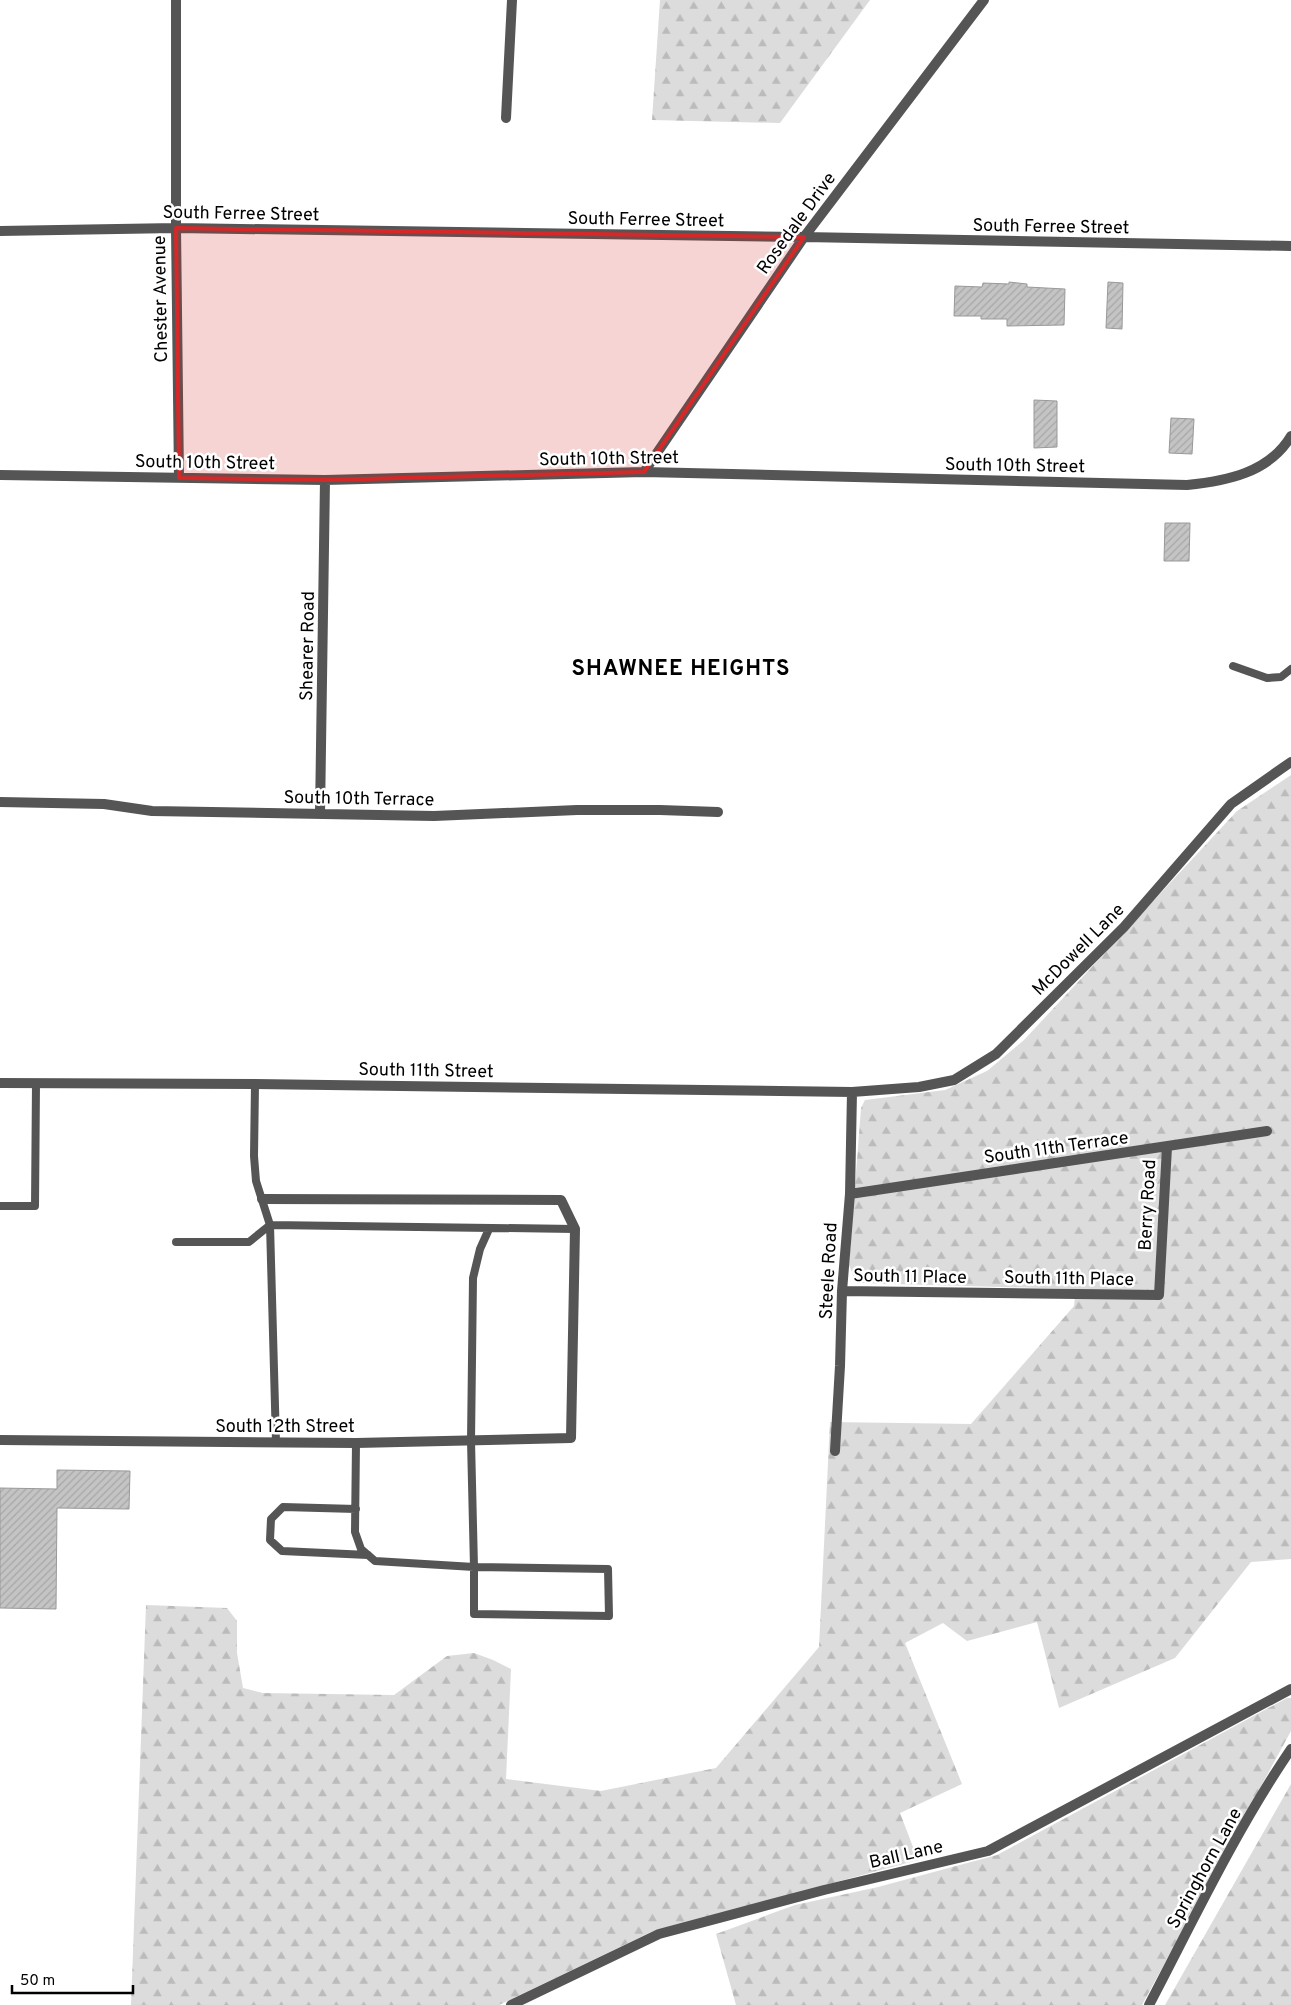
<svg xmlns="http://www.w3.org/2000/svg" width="1291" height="2005" viewBox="0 0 1291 2005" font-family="Overpass,sans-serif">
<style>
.forest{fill:url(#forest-firs)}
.building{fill:url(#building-hatch);stroke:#999}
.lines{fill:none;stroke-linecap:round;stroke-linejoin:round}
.service{stroke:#555;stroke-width:8}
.minor{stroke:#555;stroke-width:10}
.marked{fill:#d62828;fill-opacity:0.2;stroke:#d62828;stroke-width:4;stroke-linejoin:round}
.labels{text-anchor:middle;stroke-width:5;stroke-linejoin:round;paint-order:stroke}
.street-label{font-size:18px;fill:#000;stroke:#fff}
.district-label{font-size:22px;font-weight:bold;letter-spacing:1px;fill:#000;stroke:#fff}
</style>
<defs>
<pattern id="forest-firs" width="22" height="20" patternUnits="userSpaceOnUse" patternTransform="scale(1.25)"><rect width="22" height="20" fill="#dcdcdc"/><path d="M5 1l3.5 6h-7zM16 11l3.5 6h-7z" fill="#bbb"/></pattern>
<pattern id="building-hatch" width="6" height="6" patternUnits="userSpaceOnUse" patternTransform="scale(1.25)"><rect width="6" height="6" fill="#c4c4c4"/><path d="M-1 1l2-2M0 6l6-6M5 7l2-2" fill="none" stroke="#a7a7a7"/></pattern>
</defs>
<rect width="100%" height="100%" fill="#fff"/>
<path class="forest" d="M660,0h210l-90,123 -128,-3z
M1291,775v784l-40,3 -76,96 -116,50 -22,-86 -70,19 -24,-18 -38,20 57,141 -62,29 18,47 -267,72 -152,73h-368l15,-400 81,3 10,13v32l6,35 20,5 131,2 53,-39 27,-3 19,7 18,9 -5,110 95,12 115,-23 103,-121 11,-225 141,2 103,-118 2,-17 -215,-6 -6,-3 -6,-15 12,-157 4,-8 80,-10 42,-19 37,-31 213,-229z
M1287,1698h4v33l-149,274h-406l-20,-71 79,-29 83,-18 119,-32z
M1291,1784v221h-126z"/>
<path class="building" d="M1009,282l18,2v3l38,2 -1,36 -57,1v-7h-26v-3h-27l1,-30 27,1 1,-4 26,1z
M1108,282l15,1 -1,46 -16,-1z
M1034,400l23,1v46l-23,1z
M1171,418l23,1 -2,35 -23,-1z
M1165,523h25l-1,38h-25z
M57,1470l73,1 -1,38 -72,-1 -1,101 -56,-1v-120l57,1z"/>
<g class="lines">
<path class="service" d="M1233,666l34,12 14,-1 10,-8
M255,1084l-1,72 2,25 14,44 6,217
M0,1206h35l1,-123
M176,1242h73l21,-17 305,4
M356,1443l-1,89 6,17 14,12 99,6 -3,-126 2,-163 7,-29 9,-20
M356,1509l-73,-2 -12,12 -1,21 12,11 86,4
M474,1567l134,2 1,47 -135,-2z"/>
<path class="minor" d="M176,0v228l3,250
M506,118l6,-118
M0,231l176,-3 628,9 487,9
M644,472l160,-235 180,-237
M0,475l325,5 319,-8 543,13c39,-4 82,-12 104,-49
M0,802l104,2 48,7 282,5 143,-6h83l58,2
M320,814l5,-334
M0,1083l255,1 597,8 67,-5 35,-7 42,-26 128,-127 107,-123 60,-42
M850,1194l417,-63
M842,1291l317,4 8,-148
M0,1440l356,3 215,-5 4,-209 -14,-29 -299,-1
M835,1451l5,-85 2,-75 8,-97 2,-102
M511,2005l148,-71 165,-44 164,-39 303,-162
M1149,2005c45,-86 87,-175 142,-256"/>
</g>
<path class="marked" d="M176,228l628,9 -160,235 -319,8 -146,-2z"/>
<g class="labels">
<g class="street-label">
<text transform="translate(241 213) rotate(1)" y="6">South Ferree Street</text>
<text transform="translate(646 219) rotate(1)" y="6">South Ferree Street</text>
<text transform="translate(796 223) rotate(-54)" y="6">Rosedale Drive</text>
<text transform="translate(1051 226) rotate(1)" y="6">South Ferree Street</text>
<text transform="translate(160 299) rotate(-91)" y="6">Chester Avenue</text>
<text transform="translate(609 458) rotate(-1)" y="6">South 10th Street</text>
<text transform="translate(205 462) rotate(1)" y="6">South 10th Street</text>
<text transform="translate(1015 465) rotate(1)" y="6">South 10th Street</text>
<text transform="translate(307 646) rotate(-89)" y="6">Shearer Road</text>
<text transform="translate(359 798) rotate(1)" y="6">South 10th Terrace</text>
<text transform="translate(1078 949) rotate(-45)" y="6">McDowell Lane</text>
<text transform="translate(426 1070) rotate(1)" y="6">South 11th Street</text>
<text transform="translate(1056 1147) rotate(-8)" y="6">South 11th Terrace</text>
<text transform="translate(1147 1205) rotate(-87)" y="6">Berry Road</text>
<text transform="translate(828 1271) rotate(-87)" y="6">Steele Road</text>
<text transform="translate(910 1276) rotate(1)" y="6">South 11 Place</text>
<text transform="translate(1069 1278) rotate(1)" y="6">South 11th Place</text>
<text x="285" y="1432">South 12th Street</text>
<text transform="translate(906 1854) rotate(-13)" y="6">Ball Lane</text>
<text transform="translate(1204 1868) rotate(-61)" y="6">Springhorn Lane</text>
</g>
<g class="district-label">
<text x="681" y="675">SHAWNEE HEIGHTS</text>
</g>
</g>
<path d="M12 1985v8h121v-8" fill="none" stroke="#000000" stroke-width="2.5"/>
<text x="20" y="1985" font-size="15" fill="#000000" stroke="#ffffff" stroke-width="4" paint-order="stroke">50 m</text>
</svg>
